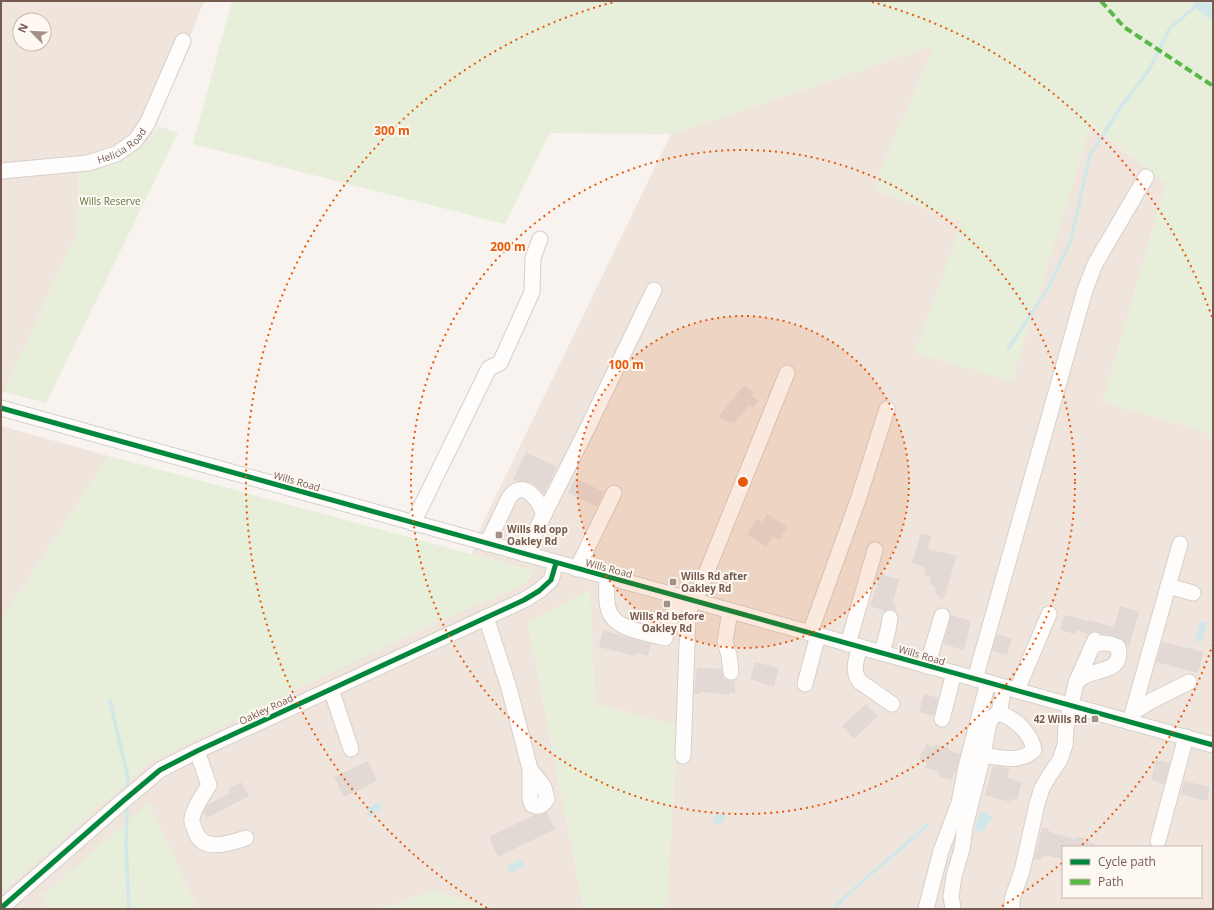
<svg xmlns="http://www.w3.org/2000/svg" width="1214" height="910" viewBox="0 0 1214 910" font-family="'Open Sans',sans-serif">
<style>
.residential{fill:#f0e5dd;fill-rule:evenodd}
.green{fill:#e7eeda}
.water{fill:#d2e7e7}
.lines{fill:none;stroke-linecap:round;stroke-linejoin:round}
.stream{stroke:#d2e7e7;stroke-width:3.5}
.river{stroke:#d2e7e7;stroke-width:20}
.building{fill:#e2d9d4}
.minor-casing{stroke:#d5cfca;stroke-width:17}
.minor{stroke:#fefdfc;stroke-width:15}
.quiet{stroke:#58b947;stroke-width:4;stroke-dasharray:8 4;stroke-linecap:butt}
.cycleway-casing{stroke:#fef8f2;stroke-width:8}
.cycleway{stroke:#00873e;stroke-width:5}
.ring{fill:none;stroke:#e8590c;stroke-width:2;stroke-dasharray:2 4}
.poi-dot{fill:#a39087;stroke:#fef8f2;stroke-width:1.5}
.labels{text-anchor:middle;stroke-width:4;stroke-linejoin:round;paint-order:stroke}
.street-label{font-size:10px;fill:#755a50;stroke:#fef8f2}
.park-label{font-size:10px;fill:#5c7948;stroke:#fef8f2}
.poi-label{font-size:10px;font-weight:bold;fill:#755a50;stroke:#fef8f2;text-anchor:start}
.centre{fill:#e8590c;stroke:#fef8f2;stroke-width:2}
.ring-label{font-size:12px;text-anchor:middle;font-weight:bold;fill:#e8590c;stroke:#fef8f2;stroke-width:4;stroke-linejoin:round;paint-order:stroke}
</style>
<rect width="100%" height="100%" fill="#f8f3ee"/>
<path class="residential" d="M1,1h203l-53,137 -17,16 -36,16 -19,3 -2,60 -73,159 -3,2zM20,20h24v24h-24z
M935,45l-62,144 90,33 -47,131 96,27 78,-256 76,59 -63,219 110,32v475h-547l11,-183 -82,-22 -6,-113 -61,31 56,287h-88l-63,-18 -53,18h-183l-48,-105 -108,93 9,12h-49v-22l4,2 147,-129 244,-119 129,-58 2,-14 -55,-15 7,-23 192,-397zM1063,847h138v50h-138z
M1,426l108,30 -108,165z"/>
<path class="green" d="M232,1h981v433l-110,-32 63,-219 -75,-59 -79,257 -97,-28 47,-131 -89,-33 62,-144 -264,89 -121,-1 -45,91 -312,-80z
M158,126l20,7 -132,270 -42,-11 73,-159 2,-61 19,-2 36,-16 17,-16z
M109,456l418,113 5,3v3l-7,8 -16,8 -113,50 -244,119 -147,129 -4,-2v-266z
M590,590l5,114 82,21 -11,184h-82l-56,-287z
M149,803l48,106h-147l-9,-12z
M433,891l63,18h-116z"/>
<path class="water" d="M1200,621l7,2 -5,19 -7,-1v-5l1,-1z
M379,802l4,7 -14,8 -3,-7z
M718,812l5,2 3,4 -3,4 -5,3 -5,-3 1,-6z
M981,812c5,0 11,3 12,8l-6,3 -2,7 -6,2 -2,-1 -2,-4 4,-12z
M521,859l4,7 -15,7 -4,-7z"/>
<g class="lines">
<path class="stream" d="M1008,349l39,-59 23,-47 20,-88 30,-47 29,-38 21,-42 32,-27
M110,701l18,77 -1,14
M127,805l-1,41 3,63
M834,909c28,-31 63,-55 93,-84"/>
<path class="river" d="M1203,1l10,8"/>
</g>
<path class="building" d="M744,385l10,7 -3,3 8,6 -6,7 -4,-3 -15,18 -10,-3 -5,-4z
M526,452l31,15 -13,27 -8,-8 -7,-4 -12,-1 -4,-1z
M575,478l29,14 -7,15 -29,-14z
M767,514l20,13 -8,13 -6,-4 -7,11 -19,-13 10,-15 5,3z
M921,533l10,3 -3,13 29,7 -12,38 -3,6 -6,-6 -1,-7 -5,-3 1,-7 -7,-2 2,-7 -14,-5z
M880,574l19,5 -6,25 3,1 -1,5 -4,-1 -6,2 -15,-5z
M1120,606l19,6 -10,35 -2,-1 -2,-4 -3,-3 -12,-4 -8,-1 -4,-2 -4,-1 -6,3 -12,-4 -1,4 -15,-4 4,-15 24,6 1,-1 25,7z
M951,615l20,6 -7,29 -21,-6z
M603,630l48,14 -3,12 -11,-3 -1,3 -37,-9z
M997,634l15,4 -5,17 -15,-4z
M1162,642l42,10 -6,21 -42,-11z
M755,662l24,6 -5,19 -24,-8z
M697,668l25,1 2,10 8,2 3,-1v13l-5,-1 -1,3 -27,-3 -1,2h-7z
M924,694l14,4 -4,18 -15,-4z
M866,704l12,12 -24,23 -12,-13z
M926,744l9,3v-3l14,4 -1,2 12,4 -4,18h-2l-2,8 -12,-3v-2l-3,-1 1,-3 -13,-3 2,-6 -8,-2 3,-10 2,1z
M1156,760l14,3 -6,21 -13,-4z
M368,761l9,20 -33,16 -10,-20z
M993,766l17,3 -3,9 15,4 -5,18 -7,-1v3l-25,-7z
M1184,781l26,6 -3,14 -26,-7z
M241,782l8,14 -42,22 -4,-6 4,-7 23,-12 -2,-4z
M547,812l8,17 -57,28 -9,-20 45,-22h6z
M1042,828h5l3,4 25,7 3,-2 7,1 -1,3 11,3v3h-32v13l-17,-5 -6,5 -6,-1z"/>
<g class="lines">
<g class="minor-casing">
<g id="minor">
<path id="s1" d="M1,171l87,-8 28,-9 19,-13 12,-17 36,-83"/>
<path d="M1,408l1212,337"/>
<path d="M413,523l76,-155 11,-5 32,-71 1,-34 7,-19"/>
<path d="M487,544l22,-46c14,-21 30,2 35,17"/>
<path d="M524,554l65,-129 65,-135"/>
<path d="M577,569l37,-76"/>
<path d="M607,577c0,11 -2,23 2,34 6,19 40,22 56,27l13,-41"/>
<path d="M1168,586l25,7"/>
<path d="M695,601l92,-228"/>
<path d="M730,611l-5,31 4,13 2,17"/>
<path d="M486,617l23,71 21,81 14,18 3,12c-4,6 -7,9 -15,6l-2,-6v-30"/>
<path d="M810,633l48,-133 29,-91"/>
<path d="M848,644l27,-94"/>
<path d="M860,647c-4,13 -8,22 -1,34l33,23"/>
<path d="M882,653l6,-23 2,-12"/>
<path d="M927,666l15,-50"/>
<path d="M975,679l110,-389 10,-26 51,-87"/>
<path d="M1076,683c2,-2 4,-5 7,-6 14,-9 41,-4 35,-30 -10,-5 -16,-5 -26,-1"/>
<path d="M805,684l13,-49"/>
<path d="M331,689l20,60"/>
<path d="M1017,690l32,-76"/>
<path d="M1133,712l18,-11 38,-19"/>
<path d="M942,719l12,-46"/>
<path d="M1130,722l50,-178"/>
<path d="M197,751l12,34c-6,10 -15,22 -17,33 -1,4 1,6 2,9 6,27 34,17 52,11"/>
<path d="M983,755c16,3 38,8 51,-5 -3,-17 -19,-32 -35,-37l5,-26"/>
<path d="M683,756l5,-139 4,-17"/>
<path d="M1158,841l28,-104"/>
<path d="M1,908l122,-107 37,-31 37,-19 327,-151 15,-9 12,-11 5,-17"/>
<path d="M926,909l15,-58 18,-48 7,-36 22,-85"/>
<path d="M953,909l-2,-13 3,-20 8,-27 3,-22 18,-72 5,-27 2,-8 5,-5 4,-2"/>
<path d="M1012,909v-10l10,-28 15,-67 5,-16 9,-15 9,-13 5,-15 1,-18 10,-44 19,-43"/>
</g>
</g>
<use href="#minor" class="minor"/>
<path class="quiet" d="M1101,1l23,26 89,59"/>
<g class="cycleway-casing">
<path id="cycleway" d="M1,408l1212,337
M1,908l122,-107 37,-31 37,-19 327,-151 15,-9 12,-11 5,-17"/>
</g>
<use href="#cycleway" class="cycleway"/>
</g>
<circle cx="743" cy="482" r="166" fill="#e8590c" fill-opacity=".12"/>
<g class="ring">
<circle cx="743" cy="482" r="166"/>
<circle cx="743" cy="482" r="332"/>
<path d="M1213 644A497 497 0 0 1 1082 845M1062 863A497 497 0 0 1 999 908M487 908A497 497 0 0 1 614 2M872 2A497 497 0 0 1 1213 320"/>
</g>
<g class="poi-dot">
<rect x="495" y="531" width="8" height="8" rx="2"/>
<rect x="669" y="578" width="8" height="8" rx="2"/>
<rect x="663" y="600" width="8" height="8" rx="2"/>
<rect x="1091" y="715" width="8" height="8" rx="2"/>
</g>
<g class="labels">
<g class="street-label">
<text dy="4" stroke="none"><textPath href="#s1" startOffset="126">Helicia Road</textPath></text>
<text transform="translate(297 481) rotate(16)" y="4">Wills Road</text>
<text transform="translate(609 568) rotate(15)" y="4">Wills Road</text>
<text transform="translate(922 655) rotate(16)" y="4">Wills Road</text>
<text transform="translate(266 709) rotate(-25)" y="4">Oakley Road</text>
</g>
<g class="park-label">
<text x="110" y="205">Wills Reserve</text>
</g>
<g class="poi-label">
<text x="507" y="533">Wills Rd opp<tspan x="507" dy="12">Oakley Rd</tspan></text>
<text x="681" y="580">Wills Rd after<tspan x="681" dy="12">Oakley Rd</tspan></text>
<text x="667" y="620" text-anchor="middle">Wills Rd before<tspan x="667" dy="12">Oakley Rd</tspan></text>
<text x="1087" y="723" text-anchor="end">42 Wills Rd</text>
</g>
</g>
<circle cx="743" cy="482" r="6" class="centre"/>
<g class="ring-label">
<text x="392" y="135">300 m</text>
<text x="508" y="251">200 m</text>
<text x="626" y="369">100 m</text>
</g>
<rect width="1214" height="910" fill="none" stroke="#755a50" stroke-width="4"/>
<rect x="1062" y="846" width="140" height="52" fill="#fef8f2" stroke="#c7b9b1"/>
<rect x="1070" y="859" width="20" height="6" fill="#00873e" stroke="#c7b9b1"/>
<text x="1098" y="866" font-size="12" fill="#755a50">Cycle path</text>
<rect x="1070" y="879" width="20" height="6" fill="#58b947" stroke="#c7b9b1"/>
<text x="1098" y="886" font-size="12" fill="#755a50">Path</text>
<g transform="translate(32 32) rotate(294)"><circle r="19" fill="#fef8f2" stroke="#c7b9b1"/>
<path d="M0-3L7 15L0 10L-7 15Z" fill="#a39087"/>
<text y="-6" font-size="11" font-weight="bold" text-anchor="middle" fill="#755a50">N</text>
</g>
</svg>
